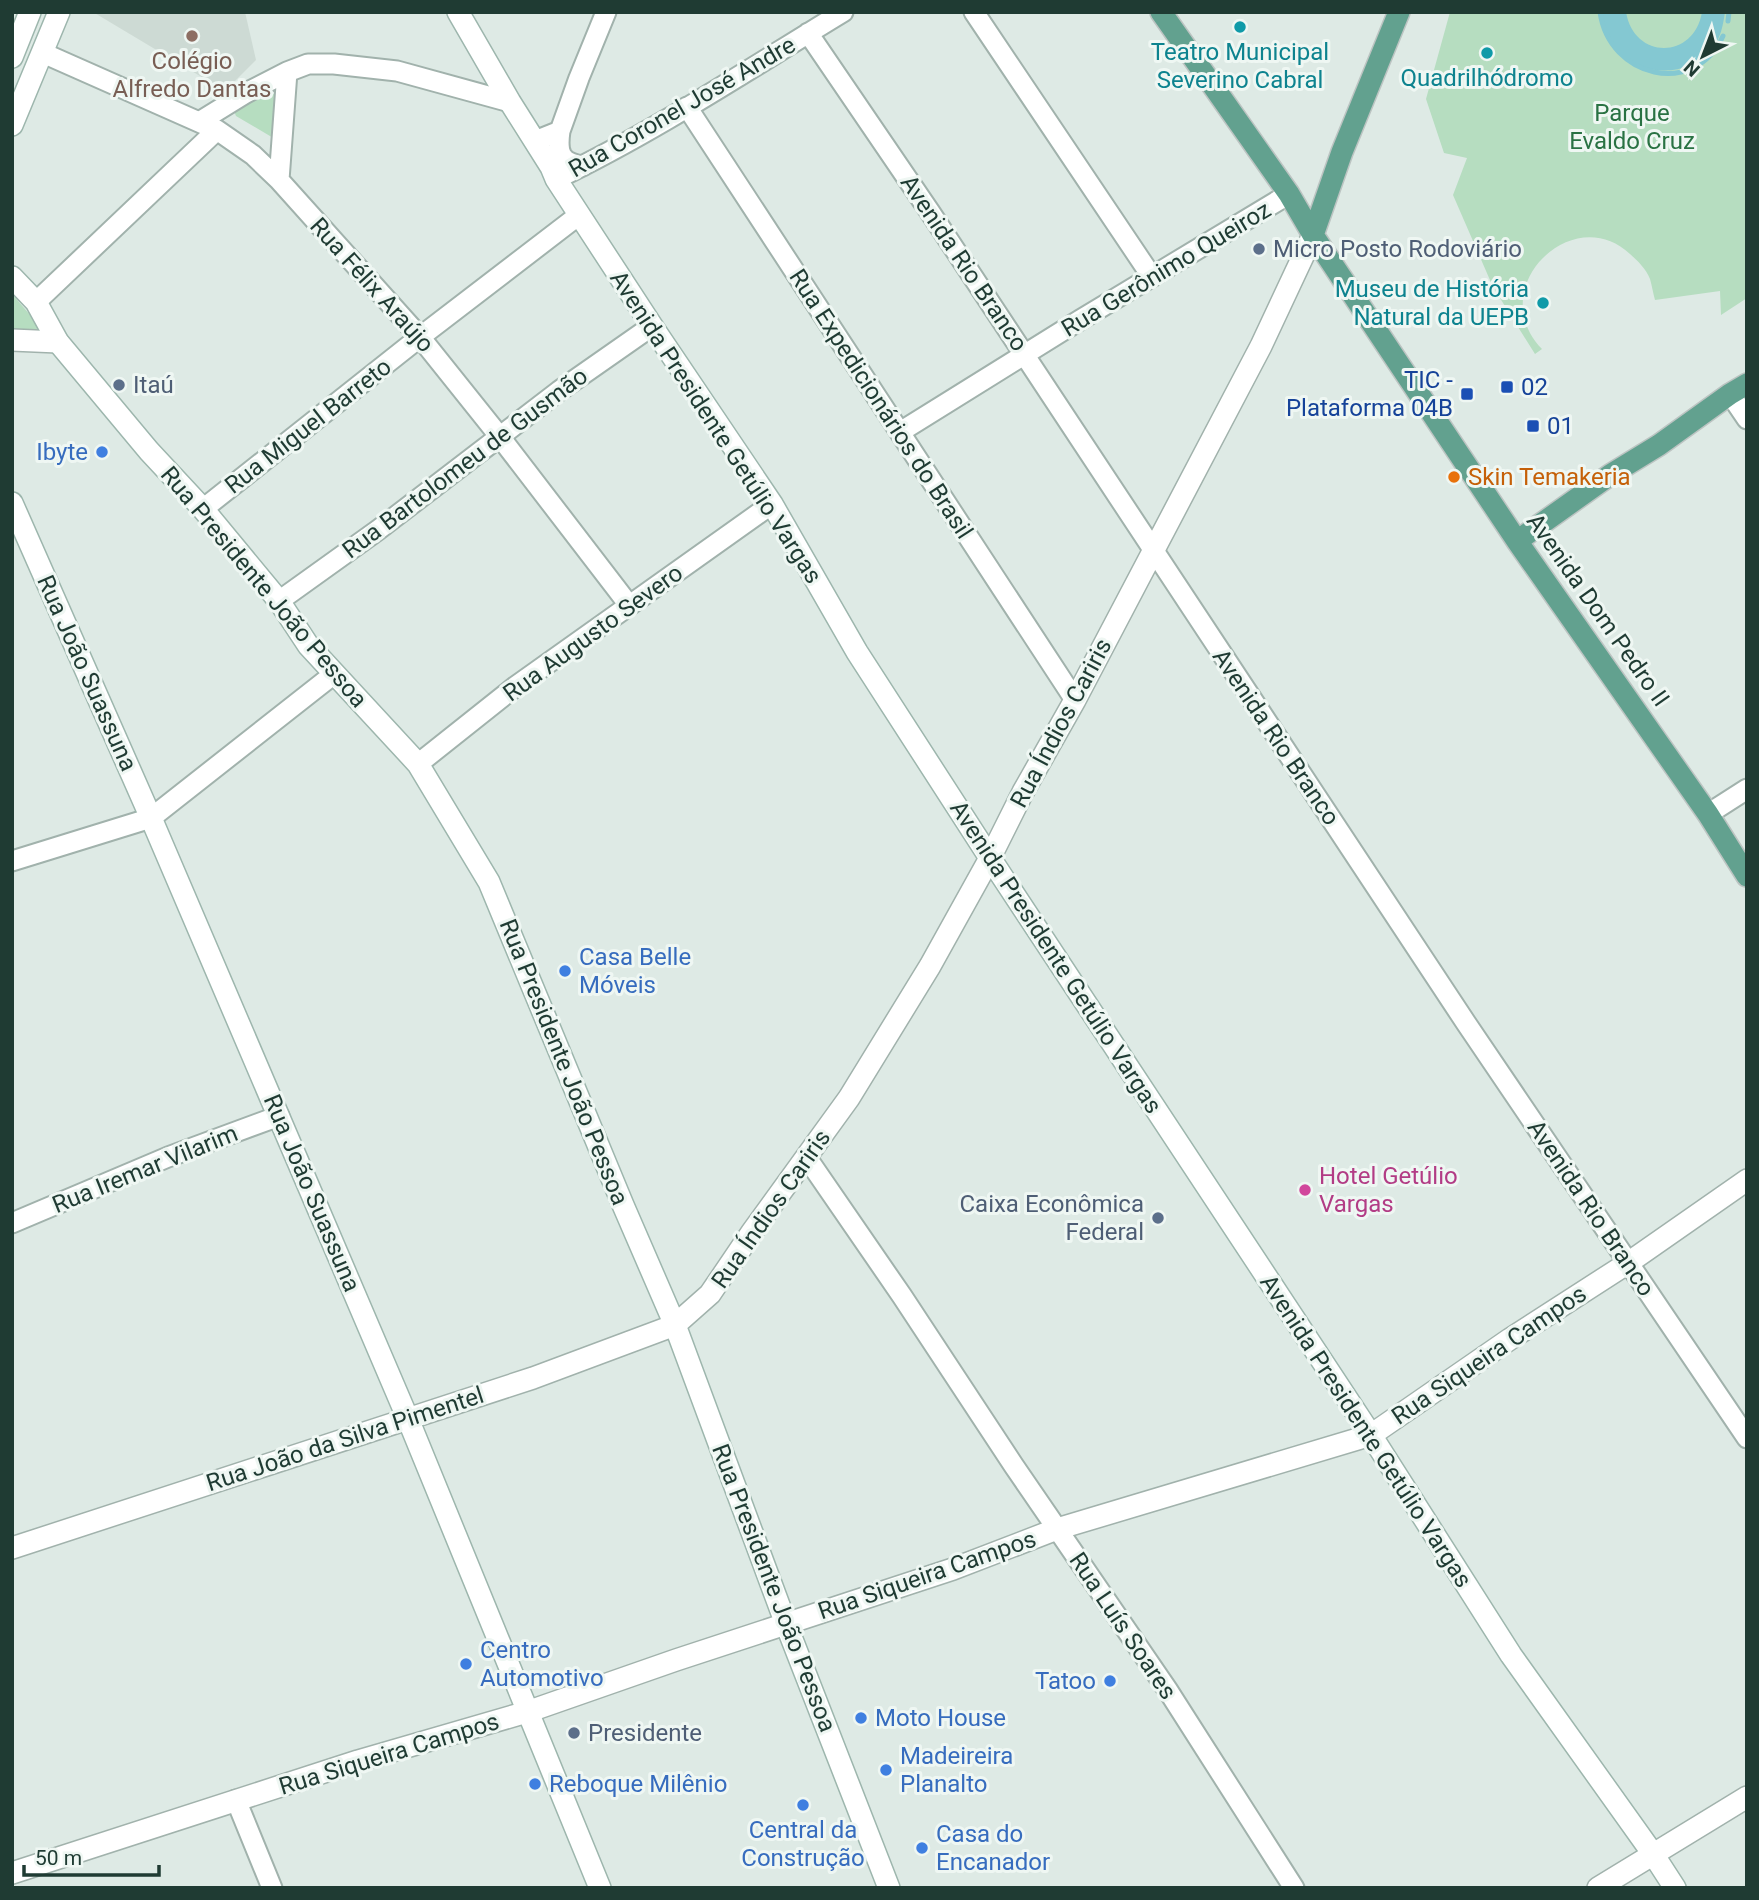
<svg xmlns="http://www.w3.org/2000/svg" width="1759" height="1900" viewBox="0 0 1759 1900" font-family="Roboto,sans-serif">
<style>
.built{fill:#cddad4}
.green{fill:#b6ddc0}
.water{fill:#84c8d2}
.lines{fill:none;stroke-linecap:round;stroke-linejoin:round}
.stream{stroke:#84c8d2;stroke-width:5}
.minor-casing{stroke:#a1b2ac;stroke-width:23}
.tertiary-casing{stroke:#a1b2ac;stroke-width:24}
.secondary-casing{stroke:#9db6ad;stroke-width:24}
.primary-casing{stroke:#bcc4c2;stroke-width:24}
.minor{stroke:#fff;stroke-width:19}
.tertiary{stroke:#fff;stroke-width:21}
.secondary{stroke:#fff;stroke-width:21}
.primary{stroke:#62a18f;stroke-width:21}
.culture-dot{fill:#0f9aa8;stroke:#eff7f3;stroke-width:2.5}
.education-dot{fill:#8d6e63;stroke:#eff7f3;stroke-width:2.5}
.service-dot{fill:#5c6f8a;stroke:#eff7f3;stroke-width:2.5}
.transit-dot{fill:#1a4fb4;stroke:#eff7f3;stroke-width:2.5}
.shop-dot{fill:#3f7fe0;stroke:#eff7f3;stroke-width:2.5}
.food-dot{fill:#e8710a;stroke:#eff7f3;stroke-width:2.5}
.hotel-dot{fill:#d1479c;stroke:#eff7f3;stroke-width:2.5}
.labels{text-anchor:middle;stroke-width:6;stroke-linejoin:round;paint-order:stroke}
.culture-label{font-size:24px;fill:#0d838f;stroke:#eff7f3}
.education-label{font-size:24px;fill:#785e54;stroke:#eff7f3}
.street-label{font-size:24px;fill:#1f3b33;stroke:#eff7f3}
.park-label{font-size:24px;fill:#297243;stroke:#eff7f3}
.service-label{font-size:24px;fill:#4e5e75;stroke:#eff7f3;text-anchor:start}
.transit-label{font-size:24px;fill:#164399;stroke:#eff7f3;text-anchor:start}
.shop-label{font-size:24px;fill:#366cbe;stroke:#eff7f3;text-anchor:start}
.food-label{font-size:24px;fill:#c56008;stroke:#eff7f3;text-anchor:start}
.hotel-label{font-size:24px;fill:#b23c85;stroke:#eff7f3;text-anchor:start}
</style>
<rect width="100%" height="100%" fill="#deeae5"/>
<path class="built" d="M93,12h152l11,48 -31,31z"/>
<path class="green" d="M1450,12h297v286l-26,17 -1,-24 -65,9c-2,-7 -3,-14 -5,-21 -4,-10 -12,-18 -20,-25 -57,-54 -147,34 -88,95l-7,5 -42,-67 -40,-92 14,-37 -23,-5 -18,-54z
M273,94l4,1 -2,44 -39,-23 -2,-5 1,-3z
M12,294l31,36 -31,-1z"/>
<path class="water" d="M1602,12h24c8,48 68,48 76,0h23c-2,13 -4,26 -13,36 -29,36 -87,27 -105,-14 -3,-7 -4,-15 -5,-22z"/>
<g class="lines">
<path class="stream" d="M1600,12c9,66 95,86 123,24
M1728,21l1,-9"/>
<g class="minor-casing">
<path id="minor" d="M974,12l178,265
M808,33l122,179 536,811 281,415
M43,53l174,77 36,25 26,25 141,157 80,100 129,168
M687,107l388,593
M199,122l47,-29 41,-21 21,-8h26l63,7 113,31
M560,131c-3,22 0,32 23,35
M535,141l25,-10 19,-53 27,-66
M556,179c100,-48 193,-110 287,-167
M279,180l8,-108
M36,302l181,-172
M1730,394l17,25
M900,432l180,-112 209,-126
M203,509l217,-172 159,-122
M279,601l99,-71 181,-139 93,-65
M418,764l98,-78 256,-182
M1708,814l39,-25
M12,861l139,-43 183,-144
M807,1158l95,138 112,170 153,223 127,199
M12,1223l156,-66 111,-41
M236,1800l36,88"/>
</g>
<g class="tertiary-casing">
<path id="tertiary" d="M12,340l46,2
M12,1548l521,-170 142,-53 35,-31 42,-62 97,-134 81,-132 60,-108 33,-66 52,-92 186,-354 52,-111
M12,1873l346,-112 169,-49 149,-52 277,-91 104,-40 314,-94 139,-96 118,-76 119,-83
M1598,1888l149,-91"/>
</g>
<g class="secondary-casing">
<path id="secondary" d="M458,12l52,90 41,65 5,12 96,147 120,178 85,148 133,206 381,577 140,220 142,199 22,34
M12,57l18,-45
M12,125l47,-113
M12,277l24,25 22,40 91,109 54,58 76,92 29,44 110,119 71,118 134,323 52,120 111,299 103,264
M12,503l139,315 257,601 192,469"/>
</g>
<g class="primary-casing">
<path id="primary" d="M1161,12l128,182 24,41 204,306 191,273 39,62
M1313,235l29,-83 57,-140
M1517,541l93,-66 49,-30 71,-51 17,-10"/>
</g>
<use href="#minor" class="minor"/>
<use href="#tertiary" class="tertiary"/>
<use href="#secondary" class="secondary"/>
<use href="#primary" class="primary"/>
</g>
<g class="culture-dot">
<circle cx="1240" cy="27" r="7"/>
<circle cx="1487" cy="53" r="7"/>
<circle cx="1543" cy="303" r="7"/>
</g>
<circle class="education-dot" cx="192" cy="36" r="7"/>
<g class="service-dot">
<circle cx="1259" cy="249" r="7"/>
<circle cx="119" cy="385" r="7"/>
<circle cx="1158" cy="1218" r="7"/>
<circle cx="574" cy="1733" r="7"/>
</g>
<g class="transit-dot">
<rect x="1500" y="380" width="14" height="14" rx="3.5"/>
<rect x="1460" y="387" width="14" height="14" rx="3.5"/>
<rect x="1526" y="419" width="14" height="14" rx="3.5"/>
</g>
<g class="shop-dot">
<circle cx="102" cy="452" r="7"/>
<circle cx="565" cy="971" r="7"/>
<circle cx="466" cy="1664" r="7"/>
<circle cx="1110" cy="1681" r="7"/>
<circle cx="861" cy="1718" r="7"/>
<circle cx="886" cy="1770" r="7"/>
<circle cx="535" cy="1784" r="7"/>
<circle cx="803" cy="1805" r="7"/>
<circle cx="922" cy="1848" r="7"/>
</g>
<circle class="food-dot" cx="1454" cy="477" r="7"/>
<circle class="hotel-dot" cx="1305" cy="1190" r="7"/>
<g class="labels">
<g class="culture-label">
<text x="1240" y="60">Teatro Municipal<tspan x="1240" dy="28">Severino Cabral</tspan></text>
<text x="1487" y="86">Quadrilhódromo</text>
<text x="1529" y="297" text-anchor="end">Museu de História<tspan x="1529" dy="28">Natural da UEPB</tspan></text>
</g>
<g class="education-label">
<text x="192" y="69">Colégio<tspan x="192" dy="28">Alfredo Dantas</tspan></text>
</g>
<g class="street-label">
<text transform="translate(682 107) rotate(-30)" y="8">Rua Coronel José Andre</text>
<text transform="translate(964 263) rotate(56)" y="8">Avenida Rio Branco</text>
<text transform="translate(1166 269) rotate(-31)" y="8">Rua Gerônimo Queiroz</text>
<text transform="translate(372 285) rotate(48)" y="8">Rua Félix Araújo</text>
<text transform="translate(881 404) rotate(57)" y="8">Rua Expedicionários do Brasil</text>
<text transform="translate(308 426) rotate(-38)" y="8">Rua Miguel Barreto</text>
<text transform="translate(716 427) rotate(57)" y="8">Avenida Presidente Getúlio Vargas</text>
<text transform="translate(465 463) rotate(-37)" y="8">Rua Bartolomeu de Gusmão</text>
<text transform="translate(264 587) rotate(50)" y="8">Rua Presidente João Pessoa</text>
<text transform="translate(1598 610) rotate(55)" y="8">Avenida Dom Pedro II</text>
<text transform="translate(593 633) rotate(-36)" y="8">Rua Augusto Severo</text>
<text transform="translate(87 673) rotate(66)" y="8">Rua João Suassuna</text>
<text transform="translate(1061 723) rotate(-62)" y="8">Rua Índios Cariris</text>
<text transform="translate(1276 737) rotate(56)" y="8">Avenida Rio Branco</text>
<text transform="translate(1056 957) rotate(57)" y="8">Avenida Presidente Getúlio Vargas</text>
<text transform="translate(564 1062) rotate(68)" y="8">Rua Presidente João Pessoa</text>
<text transform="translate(145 1169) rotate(-22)" y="8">Rua Iremar Vilarim</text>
<text transform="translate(312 1193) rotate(67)" y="8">Rua João Suassuna</text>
<text transform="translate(1591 1208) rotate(56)" y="8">Avenida Rio Branco</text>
<text transform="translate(771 1209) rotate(-55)" y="8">Rua Índios Cariris</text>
<text transform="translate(1489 1355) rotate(-34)" y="8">Rua Siqueira Campos</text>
<text transform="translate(1366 1431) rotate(57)" y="8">Avenida Presidente Getúlio Vargas</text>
<text transform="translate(345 1439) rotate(-18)" y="8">Rua João da Silva Pimentel</text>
<text transform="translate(927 1575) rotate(-19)" y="8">Rua Siqueira Campos</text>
<text transform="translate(774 1588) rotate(69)" y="8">Rua Presidente João Pessoa</text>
<text transform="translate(1123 1626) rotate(56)" y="8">Rua Luís Soares</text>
<text transform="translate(389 1754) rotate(-17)" y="8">Rua Siqueira Campos</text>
</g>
<g class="park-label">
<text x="1632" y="121">Parque<tspan x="1632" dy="28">Evaldo Cruz</tspan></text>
</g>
<g class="service-label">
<text x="1273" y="257">Micro Posto Rodoviário</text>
<text x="133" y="393">Itaú</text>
<text x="1144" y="1212" text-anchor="end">Caixa Econômica<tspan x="1144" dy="28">Federal</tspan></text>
<text x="588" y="1741">Presidente</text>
</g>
<g class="transit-label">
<text x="1453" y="388" text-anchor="end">TIC -<tspan x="1453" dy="28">Plataforma 04B</tspan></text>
<text x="1521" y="395">02</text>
<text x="1547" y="434">01</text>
</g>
<g class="shop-label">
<text x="88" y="460" text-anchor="end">Ibyte</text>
<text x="579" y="965">Casa Belle<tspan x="579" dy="28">Móveis</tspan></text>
<text x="480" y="1658">Centro<tspan x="480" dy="28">Automotivo</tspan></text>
<text x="1096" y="1689" text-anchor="end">Tatoo</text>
<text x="875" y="1726">Moto House</text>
<text x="900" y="1764">Madeireira<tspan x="900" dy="28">Planalto</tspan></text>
<text x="549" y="1792">Reboque Milênio</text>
<text x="803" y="1838" text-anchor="middle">Central da<tspan x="803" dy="28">Construção</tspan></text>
<text x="936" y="1842">Casa do<tspan x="936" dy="28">Encanador</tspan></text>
</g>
<g class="food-label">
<text x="1468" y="485">Skin Temakeria</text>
</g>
<g class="hotel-label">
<text x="1319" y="1184">Hotel Getúlio<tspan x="1319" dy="28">Vargas</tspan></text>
</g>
</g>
<rect width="1759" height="1900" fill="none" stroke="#1f3b33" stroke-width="28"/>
<g transform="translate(1703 56) rotate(222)" stroke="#eff7f3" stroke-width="5" paint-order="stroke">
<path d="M0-5L12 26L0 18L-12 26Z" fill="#1f3b33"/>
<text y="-10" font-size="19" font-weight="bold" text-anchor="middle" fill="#1f3b33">N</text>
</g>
<path d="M24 1865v10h135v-10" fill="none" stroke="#1f3b33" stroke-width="3.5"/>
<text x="35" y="1865" font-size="21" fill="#1f3b33" stroke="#eff7f3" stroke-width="5" paint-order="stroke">50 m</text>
</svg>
